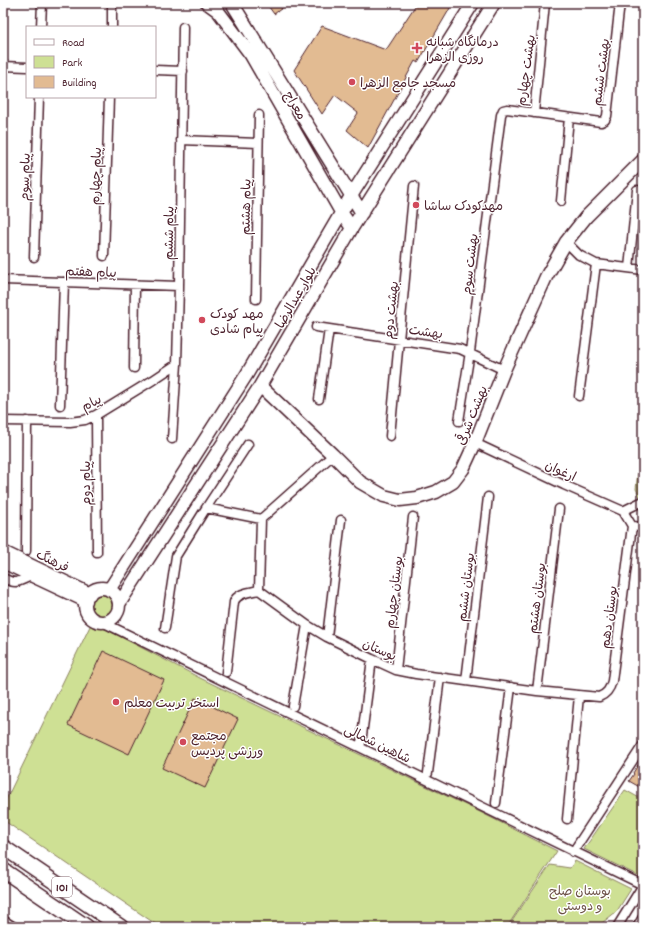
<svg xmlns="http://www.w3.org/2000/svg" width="646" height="930" viewBox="0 0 646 930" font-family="Dekko,'Playpen Sans Arabic',sans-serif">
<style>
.green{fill:#cee094;stroke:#8c8060}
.building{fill:#e2bb92;stroke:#4a1f2b}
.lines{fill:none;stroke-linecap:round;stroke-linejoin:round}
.minor-casing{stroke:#4a1f2b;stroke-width:11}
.secondary-casing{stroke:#4a1f2b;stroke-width:15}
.trunk-casing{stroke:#4a1f2b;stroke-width:17}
.minor{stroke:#fff;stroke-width:8}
.secondary{stroke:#fff;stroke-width:12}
.trunk{stroke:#fff;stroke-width:14}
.poi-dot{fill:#d1495b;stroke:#fff;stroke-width:1.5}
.labels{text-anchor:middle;stroke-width:3;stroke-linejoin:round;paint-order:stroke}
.shield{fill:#fff;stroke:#80626b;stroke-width:1}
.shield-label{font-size:12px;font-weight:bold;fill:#4a1f2b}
.poi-label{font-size:13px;fill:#4a1f2b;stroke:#fff;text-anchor:start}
.street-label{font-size:13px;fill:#4a1f2b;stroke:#fff}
.park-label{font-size:13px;fill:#6b4f45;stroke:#fff}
</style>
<rect width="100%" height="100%" fill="#fff"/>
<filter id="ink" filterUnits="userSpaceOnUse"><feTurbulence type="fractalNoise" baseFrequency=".025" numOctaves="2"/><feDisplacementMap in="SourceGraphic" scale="8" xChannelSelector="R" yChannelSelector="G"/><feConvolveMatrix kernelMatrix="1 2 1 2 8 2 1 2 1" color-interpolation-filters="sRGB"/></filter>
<g filter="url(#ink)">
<path class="green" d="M643,441v62l-7,-14 5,-44z
M91 605a11 11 0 1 1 22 0a11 11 0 1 1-22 0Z
M92,622l108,56 280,134 77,39 -50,76h-347l-157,-107v-14z
M625,790l18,10v70l-4,6 -55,-27z
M575,861l56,28 -14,22 -20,16h-89l42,-62 20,3z"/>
<path class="building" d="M266,3h23l-15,11z
M417,3h35l-3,7 -31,53 -3,-2 -47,87 -21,-18 11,-17 -23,-18 -13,19 -28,-44 28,-44 64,24z
M103,651l61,29 -35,74 -61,-29z
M195,698l43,21 -33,69 -43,-20z
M643,757v32l-14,-8 5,-7 -1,-1z"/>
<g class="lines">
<g class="minor-casing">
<path id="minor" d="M41,27l1,-24
M112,27v-24
M3,66l24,1
M155,70l28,1
M534,113l11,-110
M181,140l77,3
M561,201l8,-83
M566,242l13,13 17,9 47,6
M104,256l5,-159
M34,257l5,-160
M629,268l8,-78
M3,280l176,6
M256,299l3,-184
M316,327l144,22 44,21
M134,368l1,-83
M579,396l17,-132
M319,399l10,-70
M60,405l4,-123
M96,415l1,137
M3,421l67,1 15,-2 11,-5 57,-35 24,-16
M459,421l11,-69 31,-237 2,-5 4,-1 94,13 4,-2 2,-4 13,-113
M390,436l9,-96 15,-154
M172,439l5,-75 2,-78 4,-259
M475,443l89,42 59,26 9,15
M333,455l-72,64 -2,71 48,35 20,12 45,22 24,11 20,4 50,7 71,10 62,6c8,-3 11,-8 13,-16l20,-155
M206,508l55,11
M623,511l20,-10
M632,526l11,1
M26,551l1,-130
M3,578c14,7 14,4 28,-2
M102,622l541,263
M165,628l11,-72 30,-48 42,-64
M327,637l14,-117
M396,670l17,-153
M226,672l8,-70c3,-9 16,-10 25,-12
M466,681l22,-184
M537,691l22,-182
M293,706l14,-81
M361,743l11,-84
M428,773l12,-96
M496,803l15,-116
M567,819l12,-123
M573,852l70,-107
M3,920l11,7
M617,927l26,-42
M637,927l6,-10"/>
</g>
<g class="secondary-casing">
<path id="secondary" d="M207,3l11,8 33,44 90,157 11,16
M232,3l130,210
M260,386l73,69 27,27 24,14 16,4 17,-2 19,-6 17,-10 10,-13 12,-26 29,-73 42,-93 20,-35 20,-25 57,-57
M3,552l87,42
M3,562l83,39
M85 605a17 17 0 1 1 34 0a17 17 0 1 1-34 0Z
M109,590l138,-216 104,-178 122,-193
M119,604l141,-218 92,-158 142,-225"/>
</g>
<g class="trunk-casing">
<path id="trunk" d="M3,847l118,80
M3,870l84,57"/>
</g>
<use href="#minor" class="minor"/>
<use href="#secondary" class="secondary"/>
<use href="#trunk" class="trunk"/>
</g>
</g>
<g class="poi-dot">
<path d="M415 42h4v4h4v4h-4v4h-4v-4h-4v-4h4z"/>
<circle cx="352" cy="82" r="4"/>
<circle cx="416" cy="205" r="4"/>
<circle cx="202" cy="320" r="4"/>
<circle cx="116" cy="702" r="4"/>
<circle cx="183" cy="742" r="4"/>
</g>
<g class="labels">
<rect class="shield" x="52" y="877" width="20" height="20" rx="3"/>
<g class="shield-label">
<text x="62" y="891">101</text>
</g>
<g class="poi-label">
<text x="426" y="46">درمانگاه شبانه<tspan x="426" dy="15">روزی الزهرا</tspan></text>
<text x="360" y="87">مسجد جامع الزهرا</text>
<text x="424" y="210">مهدکودک ساشا</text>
<text x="210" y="318">مهد کودک<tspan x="210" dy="15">پیام شادی</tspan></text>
<text x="124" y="707">استخر تربیت معلم</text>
<text x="191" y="740">مجتمع<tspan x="191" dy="15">ورزشی پردیس</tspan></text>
</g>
<g class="street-label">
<text transform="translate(525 70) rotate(-82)" y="5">بهشت چهارم</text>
<text transform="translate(600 72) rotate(-83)" y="5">بهشت ششم</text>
<text transform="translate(296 105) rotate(60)" y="5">معراج</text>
<text transform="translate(95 176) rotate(-88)" y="5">پیام چهارم</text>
<text transform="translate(24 177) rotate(-88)" y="5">پیام سوم</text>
<text transform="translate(245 207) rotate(-89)" y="5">پیام هشتم</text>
<text transform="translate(168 233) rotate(-89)" y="5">پیام ششم</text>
<text transform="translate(469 264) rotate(-83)" y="5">بهشت سوم</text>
<text transform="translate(91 271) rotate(2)" y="5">پیام هفتم</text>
<text transform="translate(295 297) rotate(-60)" y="5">بلوار عبدالرضا</text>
<text transform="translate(390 310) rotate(-84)" y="5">بهشت دوم</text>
<text transform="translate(426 331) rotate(8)" y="5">بهشت</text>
<text transform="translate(91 402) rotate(-26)" y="5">پیام</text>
<text transform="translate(471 415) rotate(-68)" y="5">بهشت شرقی</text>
<text transform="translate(561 470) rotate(25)" y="5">ارغوان</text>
<text transform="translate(85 483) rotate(-90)" y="5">پیام دوم</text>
<text transform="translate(53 560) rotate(26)" y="5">فرهنگ</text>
<text transform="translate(465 587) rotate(-83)" y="5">بوستان ششم</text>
<text transform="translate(393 592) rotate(-83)" y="5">بوستان چهارم</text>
<text transform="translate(536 598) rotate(-83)" y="5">بوستان هشتم</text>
<text transform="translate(608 617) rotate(-83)" y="5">بوستان دهم</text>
<text transform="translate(380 649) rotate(24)" y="5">بوستان</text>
<text transform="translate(378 743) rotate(26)" y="5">شاهین شمالی</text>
</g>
<g class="park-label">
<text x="580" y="895">بوستان صلح<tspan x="580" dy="15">و دوستی</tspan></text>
</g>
</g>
<rect width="646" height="930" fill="none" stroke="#fff" stroke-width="16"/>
<rect x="8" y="8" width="630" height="914" fill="none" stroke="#4a1f2b" stroke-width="1.5" filter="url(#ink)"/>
<rect x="26" y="26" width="130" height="72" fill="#ffffff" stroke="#b7a5aa"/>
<rect x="34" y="39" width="20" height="6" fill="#ffffff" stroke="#b7a5aa"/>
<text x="62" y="46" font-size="12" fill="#4a1f2b">Road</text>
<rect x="34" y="56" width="20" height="12" fill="#cee094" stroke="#b7a5aa"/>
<text x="62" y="66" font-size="12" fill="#4a1f2b">Park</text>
<rect x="34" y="76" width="20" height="12" fill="#e2bb92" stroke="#b7a5aa"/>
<text x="62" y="86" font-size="12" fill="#4a1f2b">Building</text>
</svg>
